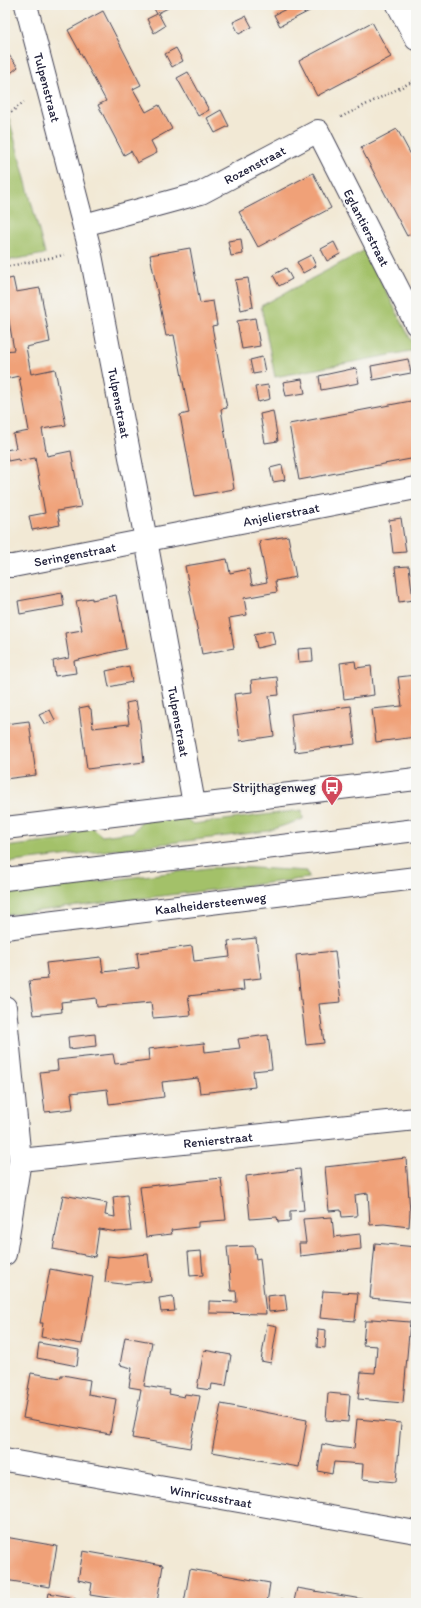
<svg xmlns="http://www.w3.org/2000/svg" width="421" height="1608" viewBox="0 0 421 1608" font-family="Itim,sans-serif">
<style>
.green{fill:#a3c169;stroke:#627252}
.building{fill:#f0a178}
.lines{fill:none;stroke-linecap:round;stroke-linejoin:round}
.minor-casing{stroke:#414052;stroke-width:24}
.tertiary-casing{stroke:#414052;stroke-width:24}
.path{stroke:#414052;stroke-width:2.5;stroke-dasharray:1 3;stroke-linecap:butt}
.minor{stroke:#fff;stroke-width:22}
.tertiary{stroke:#fff;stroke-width:22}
.labels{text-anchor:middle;stroke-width:4;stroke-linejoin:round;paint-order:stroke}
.street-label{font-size:13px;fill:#22223b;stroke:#f6f6f2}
.poi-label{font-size:13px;fill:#22223b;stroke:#f6f6f2;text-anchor:end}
</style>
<rect width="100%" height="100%" fill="#f6f6f2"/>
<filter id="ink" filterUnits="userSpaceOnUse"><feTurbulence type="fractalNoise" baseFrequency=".025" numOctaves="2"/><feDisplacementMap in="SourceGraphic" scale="8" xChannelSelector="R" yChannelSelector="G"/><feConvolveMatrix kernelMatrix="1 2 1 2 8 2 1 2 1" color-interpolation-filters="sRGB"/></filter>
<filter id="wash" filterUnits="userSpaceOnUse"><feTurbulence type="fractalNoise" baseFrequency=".012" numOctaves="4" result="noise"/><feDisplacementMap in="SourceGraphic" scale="16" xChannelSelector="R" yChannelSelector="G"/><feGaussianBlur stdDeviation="0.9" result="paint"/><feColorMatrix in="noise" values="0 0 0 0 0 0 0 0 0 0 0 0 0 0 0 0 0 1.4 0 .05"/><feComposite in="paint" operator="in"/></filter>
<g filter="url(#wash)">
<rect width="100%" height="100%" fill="#f2e9d5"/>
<path class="green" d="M9,118l36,136 -40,7v-140z
M365,250l51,100 -141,27 -14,-71z
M302,810l1,9 -35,12 -263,32v-16l66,-8 10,-14h8l13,11 31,-4 10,-13 36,-6 14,11z
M236,867l71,4 2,7 -304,37v-22l203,-25z"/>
<g id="blocks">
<path class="building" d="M152,5h14l2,3 -10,5 7,13 -11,7 -7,-14 10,-5z
M294,5h27l-41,21 -6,-11z
M103,11l38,74 -8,4 13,23 13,-7 13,24 -21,12 6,12 -20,10 -6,-12 -7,4 -26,-50 8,-4 -38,-71z
M246,16l6,11 -13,7 -6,-12z
M372,22l19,35 -74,39 -18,-35z
M176,48l7,13 -11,6 -7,-13z
M5,50l13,17 -13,11z
M188,72l21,38 -11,6 -21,-38z
M221,110l8,16 -14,7 -8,-15z
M397,129l19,35v67l-9,5 -46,-88z
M313,173l18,35 -73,39 -19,-35z
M241,239l2,15 -12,2 -3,-15z
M334,242l6,12 -13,7 -6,-12z
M190,248l10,55 13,-2 4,24 -5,1 15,82 -6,1 13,80 -39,7 -15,-81 9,-2 -15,-78 -8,1 -16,-81z
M311,255l5,11 -13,7 -6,-11z
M286,268l6,11 -13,7 -6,-11z
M13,278l3,14 24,-4 10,54 -24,5 5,27 24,-5 11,56 -24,4 5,27 24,-5 10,56 -24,4 3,14 -28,5 -3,-14 16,-3 -10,-55 -17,3v-2l-10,2 -2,-11 10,-2 -3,-14 16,-3 -10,-55 -14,3v-28l9,-1 -9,-52v-18z
M248,278l5,29 -12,3 -6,-30z
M255,318l5,28 -18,3 -5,-28z
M262,357l3,15 -12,2 -3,-14z
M408,359l3,14 -38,7 -2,-14z
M356,368l3,15 -38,7 -2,-14z
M302,379l3,14 -19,3 -3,-14z
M268,385l2,14 -12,3 -3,-15z
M416,400v58l-117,22 -10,-56z
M273,411l5,30 -13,2 -5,-29z
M282,465l3,15 -12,2 -3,-14z
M401,518l5,34 -13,1 -4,-33z
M288,536l8,41 -21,4 2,11 -33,6 3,17 -18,3 5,30 -32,6 -17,-88 42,-7 3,14 19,-4 3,16 15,-3 -8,-41z
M409,566l4,34 -14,2 -4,-35z
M62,593l2,13 -44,8 -2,-13z
M116,595l10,54 -52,12 2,12 -21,3 -2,-15 16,-3 -4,-25 17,-3 -6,-29 16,-3v2z
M272,630l3,14 -18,4 -3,-14z
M312,648l1,13 -14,1 -1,-13z
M355,661l1,7 15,-2 3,29 -30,4 -4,-36z
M129,666l3,16 -23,5 -3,-16z
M416,675v62l-40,5 -4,-33 30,-3 -4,-29z
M277,677l2,18 -10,1 5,40 -34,5 -6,-47 18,-2 -1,-12z
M136,701l4,22 4,39 -57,7 -8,-61 10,-2v2l2,1 2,19 36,-4 -3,-21z
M351,706l4,38 -60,8 -4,-38z
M50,710l5,10 -10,5 -6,-10z
M29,721l7,54 -31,4v-55z
M256,938l5,40 -18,2 1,10 -56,6 3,19 -38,3 -2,-16 -54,5 -1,-9 -35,4 1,10 -28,3 -5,-34 19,-2 -2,-16 55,-6 2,15 36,-4 -2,-15 55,-7 2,15 36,-4 -2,-16z
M335,951l6,51 -22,2 5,39 -18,2 -10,-90z
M95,1034l1,12 -27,3 -1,-12z
M268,1035l4,34 -19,2 2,16 -55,6 -2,-15 -36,4 2,15 -55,7 -2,-15 -36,4 2,16 -28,3 -5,-40 18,-2 -1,-10 56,-6 2,10 34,-4 -1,-11 56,-6 1,9 35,-4 -2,-9z
M406,1158l4,54 -1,15 -25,-3 -14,1 -2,-32 -13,2 2,21 -15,1 -1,-7 -12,1 -4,-44z
M300,1169l4,41 -14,1v10l-12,1 -1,-5 -27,2 -4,-43z
M221,1178l5,42 -28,2v5l-27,3 1,4 -26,3 -6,-50z
M63,1195l44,8 -2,12 10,2 -2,-20 14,-2 4,36 -14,1 -18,-3 -4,28 -42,-8z
M332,1217l2,20 26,-3 1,15 -61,7 -1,-13h7l-3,-24z
M375,1243l41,4 -5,55 -41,-4z
M254,1246l2,13 4,-1 6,56 -57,-1v-12l28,1 -1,-11h-5l-4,-44z
M201,1251l2,24 -13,1 -2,-24z
M148,1254l3,27 -29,3 -17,-2 3,-26 10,1z
M50,1269l43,8 -11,67 -41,-7 2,-14h-3z
M323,1291l35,2 -3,28 -35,-3z
M285,1294l2,16 -18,2 -2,-16z
M173,1296l2,15 -14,1 -2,-14z
M372,1319l38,3 -7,81 -45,-4 3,-27 14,1 2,-27 -14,-1 2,-24h7z
M267,1324l10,2 -6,37 -10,-2z
M318,1329l8,1 -1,18 -8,-1z
M125,1337l27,5 -8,44 26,4 -1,4 15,3 1,-3 15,2 -10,52 -58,-10 9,-49 -12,-2 3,-19 -12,-3z
M39,1343l40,7 -2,16 -40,-8z
M204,1350l27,5 -5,31 -14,-2 -1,6 -14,-2z
M31,1373l30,5v-3h2l27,5 -2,14 28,5 -6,35 -87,-16z
M328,1393l22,2 -2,27 -22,-2z
M221,1404l86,16 -8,47 -87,-15z
M357,1419l44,4 -5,59 -34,-3 1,-15 -29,-2 -2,12 -14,-3 4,-27 14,3 18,2z
M5,1537l52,9 -7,41 -45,-7z
M83,1551l80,14 -6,38h-18l-49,-8 2,-12 -14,-3z
M190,1569l80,14 -3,20h-83z
M297,1588l82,14v1h-99l1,-4 13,2z
M49,1593l26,5v5h-28z"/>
</g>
</g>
<g filter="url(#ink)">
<use href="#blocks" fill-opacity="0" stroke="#414052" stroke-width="1"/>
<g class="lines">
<g class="minor-casing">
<g id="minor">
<path id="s1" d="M26,5l64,245 56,290 48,264"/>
<path d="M398,5l18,34"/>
<path id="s2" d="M84,225l117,-32 117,-62 98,193"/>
<path id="s3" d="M5,566h8l403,-78"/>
<path d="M5,828l411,-49"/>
<path id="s4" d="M5,928l411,-50"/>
<path d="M5,1007l15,153 -15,94"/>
<path id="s5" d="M20,1160l396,-41"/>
<path id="s6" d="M5,1460l411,72"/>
</g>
</g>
<g class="tertiary-casing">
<path id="tertiary" d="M5,879l411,-49"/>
</g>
<path class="path" d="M5,117l19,-15
M341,117l75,-37
M5,267l59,-12"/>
<use href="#minor" class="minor"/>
<use href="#tertiary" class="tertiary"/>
</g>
</g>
<defs>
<g id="bus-pin" transform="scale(1.15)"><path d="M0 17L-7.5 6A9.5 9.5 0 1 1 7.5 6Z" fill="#d1495b" stroke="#f6f6f2"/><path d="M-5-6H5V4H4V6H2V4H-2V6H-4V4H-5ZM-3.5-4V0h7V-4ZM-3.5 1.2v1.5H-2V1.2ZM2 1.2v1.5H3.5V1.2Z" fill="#fff"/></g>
</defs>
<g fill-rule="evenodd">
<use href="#bus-pin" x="332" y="787"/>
</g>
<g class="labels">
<g class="street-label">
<text dy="5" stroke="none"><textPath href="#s1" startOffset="85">Tulpenstraat</textPath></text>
<text dy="5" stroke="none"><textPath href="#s2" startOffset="182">Rozenstraat</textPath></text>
<text dy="5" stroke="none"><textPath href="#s2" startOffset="362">Eglantierstraat</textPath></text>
<text dy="5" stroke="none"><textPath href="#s1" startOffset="409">Tulpenstraat</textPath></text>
<text dy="5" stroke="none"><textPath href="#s3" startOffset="281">Anjelierstraat</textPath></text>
<text dy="5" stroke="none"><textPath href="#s3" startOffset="71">Seringenstraat</textPath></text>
<text dy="5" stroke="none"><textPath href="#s1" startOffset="733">Tulpenstraat</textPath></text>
<text dy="5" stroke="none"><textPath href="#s4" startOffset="207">Kaalheidersteenweg</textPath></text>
<text dy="5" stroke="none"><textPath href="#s5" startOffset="199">Renierstraat</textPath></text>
<text dy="5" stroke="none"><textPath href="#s6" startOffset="209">Winricusstraat</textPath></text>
</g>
<g class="poi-label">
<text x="316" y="792">Strijthagenweg</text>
</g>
</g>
<rect width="421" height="1608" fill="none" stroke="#f6f6f2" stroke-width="20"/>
</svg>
